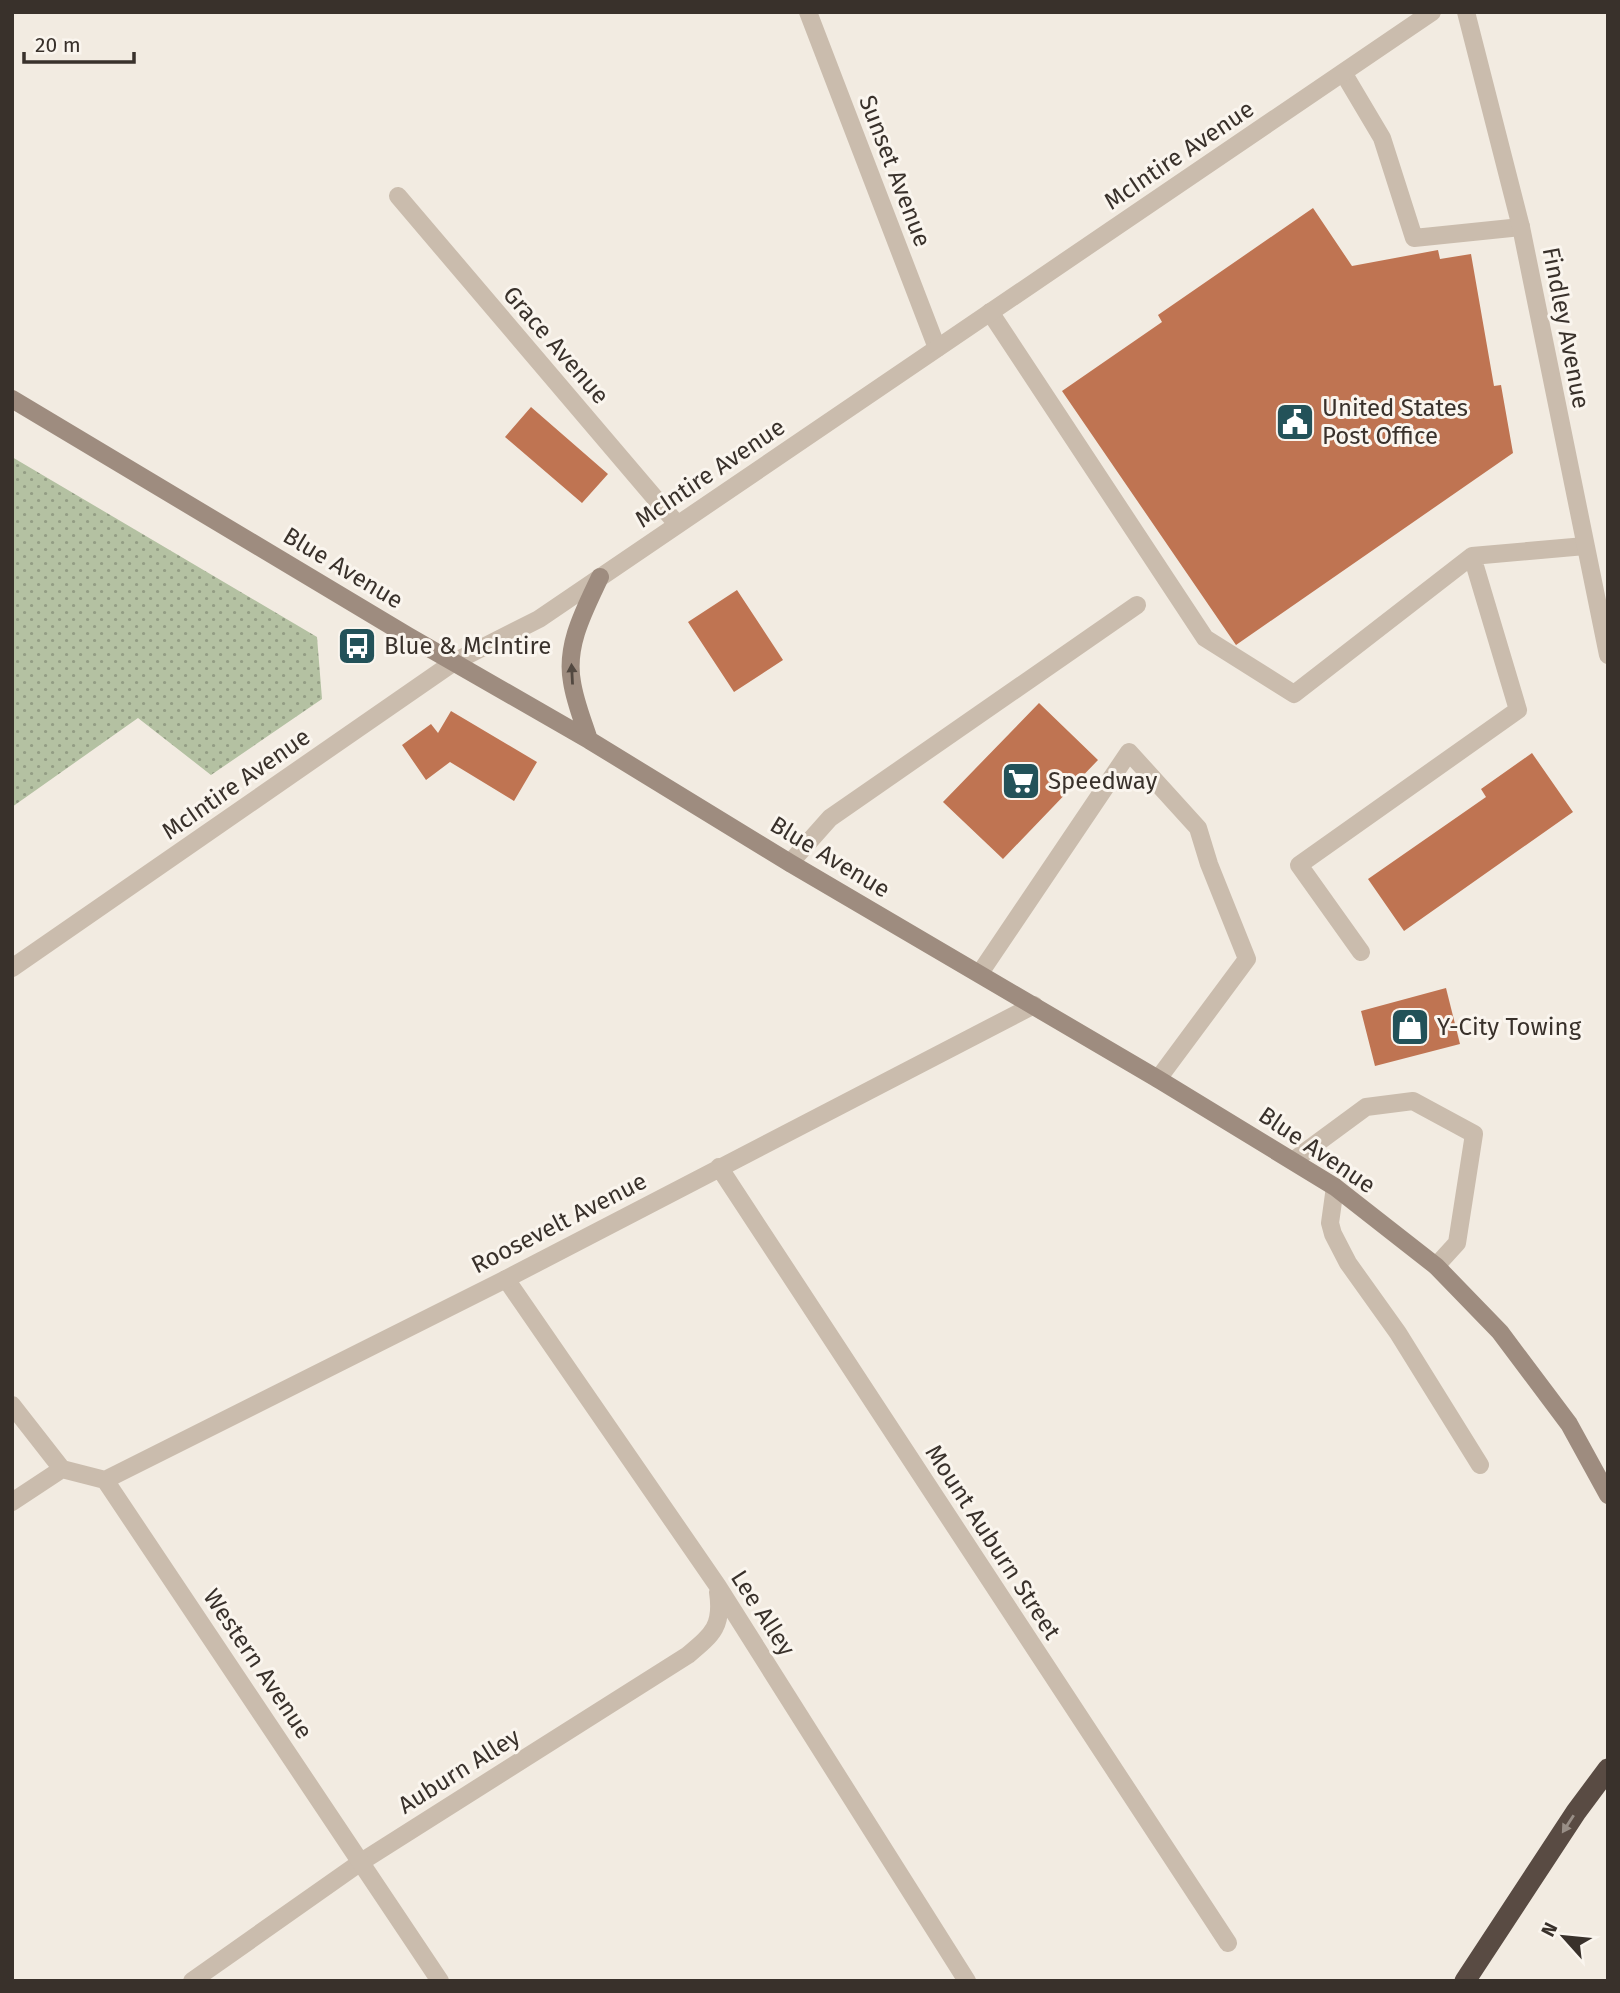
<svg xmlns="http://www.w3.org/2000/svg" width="1620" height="1993" viewBox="0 0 1620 1993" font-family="'Fira Sans',sans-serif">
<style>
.park{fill:url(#park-dots)}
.building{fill:#bf7452}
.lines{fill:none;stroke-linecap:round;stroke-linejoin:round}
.service{stroke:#cabcad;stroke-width:18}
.minor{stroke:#cabcad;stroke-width:18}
.tertiary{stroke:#cabcad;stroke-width:18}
.secondary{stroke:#9e8c7f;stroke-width:18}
.motorway{stroke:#594b43;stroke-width:21}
.oneway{fill:#524840}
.oneway2{fill:#998f87}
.labels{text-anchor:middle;stroke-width:6;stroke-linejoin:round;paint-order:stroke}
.street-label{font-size:24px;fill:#39312b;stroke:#faf5ee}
.poi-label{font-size:24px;fill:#39312b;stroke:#faf5ee;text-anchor:start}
</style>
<defs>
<pattern id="park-dots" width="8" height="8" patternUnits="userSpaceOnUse" patternTransform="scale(1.75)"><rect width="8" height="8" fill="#b4c1a2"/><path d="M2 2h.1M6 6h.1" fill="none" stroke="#939d84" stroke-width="1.8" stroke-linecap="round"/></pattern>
</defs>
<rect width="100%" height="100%" fill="#f2ebe1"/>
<path class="park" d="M12,457l305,180 5,62 -111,76 -73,-57 -126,89z"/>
<path class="building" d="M1313,208l39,58 86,-16 2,9 31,-5 23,132 7,-1 12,68 -277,192 -174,-254 100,-69 -4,-7z
M531,407l77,67 -26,29 -77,-66z
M737,590l46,70 -49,32 -46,-70z
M1039,703l59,57 -95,99 -60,-57z
M451,711l86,51 -23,39 -64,-39 -24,18 -24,-35 29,-21 7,9z
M1532,753l41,59 -169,119 -36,-52 118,-82 -5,-8z
M1446,988l14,56 -85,22 -14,-55z"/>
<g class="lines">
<path class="service" d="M1344,74l38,64 32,100 107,-11
M990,312l215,326 89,56 178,-138
M790,863l40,-45 307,-213
M1361,952l-62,-87 219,-155 -46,-154 113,-10
M980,973l149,-221 69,76 11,36 38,95 -89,120
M1294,1160l72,-53 47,-6 61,33 -17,109 -21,23
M1335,1187l-5,36 3,11 15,29 50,70 82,132
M506,1279l211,306 250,396
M192,1981l169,-119 327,-207c25,-21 35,-29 30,-63"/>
<path class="minor" d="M808,12l129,336
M1466,12l55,215 87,428
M398,196l279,328
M719,1167l509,776
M12,1405l50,64 43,11 335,501
M105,1480l401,-201 528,-274
M12,1502l50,-33"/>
<path class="tertiary" d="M12,968l442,-306 85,-43 893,-607"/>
<path class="secondary" d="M12,399l396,237 181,104 201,123 368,216 177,108 101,79 64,66 69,92 39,71
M589,740c-6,-19 -14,-38 -17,-58 -7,-37 13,-73 28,-105"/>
<path class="motorway" d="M1465,1981l111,-169 32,-43"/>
</g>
<defs><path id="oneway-solid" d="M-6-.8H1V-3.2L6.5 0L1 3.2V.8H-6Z" transform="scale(1.75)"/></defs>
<use class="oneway" href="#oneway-solid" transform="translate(572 674) rotate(-93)"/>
<use class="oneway2" href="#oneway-solid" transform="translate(1568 1824) rotate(123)"/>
<defs>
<g id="civic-square" transform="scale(2.0125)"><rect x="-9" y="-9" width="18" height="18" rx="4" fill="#235259" stroke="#faf5ee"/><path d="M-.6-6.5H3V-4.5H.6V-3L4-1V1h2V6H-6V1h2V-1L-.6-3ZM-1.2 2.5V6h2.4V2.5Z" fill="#fff"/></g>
<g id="bus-square" transform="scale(2.0125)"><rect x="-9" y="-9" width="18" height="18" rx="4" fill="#235259" stroke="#faf5ee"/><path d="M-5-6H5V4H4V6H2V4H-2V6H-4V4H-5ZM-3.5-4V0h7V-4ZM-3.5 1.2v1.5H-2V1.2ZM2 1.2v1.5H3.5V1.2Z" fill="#fff"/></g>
<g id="supermarket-square" transform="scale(2.0125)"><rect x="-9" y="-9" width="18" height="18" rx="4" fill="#235259" stroke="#faf5ee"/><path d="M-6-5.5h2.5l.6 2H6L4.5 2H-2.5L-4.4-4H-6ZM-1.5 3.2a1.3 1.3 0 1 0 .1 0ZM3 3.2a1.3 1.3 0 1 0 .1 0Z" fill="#fff"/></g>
<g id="shop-square" transform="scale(2.0125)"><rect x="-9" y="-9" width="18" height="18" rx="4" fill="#235259" stroke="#faf5ee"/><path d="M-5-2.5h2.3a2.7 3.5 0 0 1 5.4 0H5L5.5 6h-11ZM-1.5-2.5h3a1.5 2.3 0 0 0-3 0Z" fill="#fff"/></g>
</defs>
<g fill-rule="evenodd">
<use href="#civic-square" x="1295" y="422"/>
<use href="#bus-square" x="357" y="646"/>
<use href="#supermarket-square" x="1021" y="781"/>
<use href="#shop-square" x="1410" y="1027"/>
</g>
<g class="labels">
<g class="street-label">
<text transform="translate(1179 155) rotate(-34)" y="8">McIntire Avenue</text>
<text transform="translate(895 171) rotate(69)" y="8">Sunset Avenue</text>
<text transform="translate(1566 328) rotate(79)" y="8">Findley Avenue</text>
<text transform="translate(556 345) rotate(49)" y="8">Grace Avenue</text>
<text transform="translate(710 473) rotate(-34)" y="8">McIntire Avenue</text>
<text transform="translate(343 568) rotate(31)" y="8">Blue Avenue</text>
<text transform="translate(236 784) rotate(-35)" y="8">McIntire Avenue</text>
<text transform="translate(830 857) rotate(31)" y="8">Blue Avenue</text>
<text transform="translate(1317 1150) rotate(34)" y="8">Blue Avenue</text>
<text transform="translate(559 1223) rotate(-27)" y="8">Roosevelt Avenue</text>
<text transform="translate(993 1542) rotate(57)" y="8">Mount Auburn Street</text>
<text transform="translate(763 1613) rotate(57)" y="8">Lee Alley</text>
<text transform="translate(258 1664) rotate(56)" y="8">Western Avenue</text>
<text transform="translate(459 1771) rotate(-32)" y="8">Auburn Alley</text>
</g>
<g class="poi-label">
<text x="1322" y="416">United States<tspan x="1322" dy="28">Post Office</tspan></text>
<text x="384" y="654">Blue &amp; McIntire</text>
<text x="1048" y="789">Speedway</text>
<text x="1437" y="1035">Y-City Towing</text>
</g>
</g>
<rect width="1620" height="1993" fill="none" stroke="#39312b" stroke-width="28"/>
<g transform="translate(1564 1937) rotate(297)" stroke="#faf5ee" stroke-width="5" paint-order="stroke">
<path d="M0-5L12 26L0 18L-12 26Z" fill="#39312b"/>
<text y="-10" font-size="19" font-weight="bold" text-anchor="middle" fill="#39312b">N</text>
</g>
<path d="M24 52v10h110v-10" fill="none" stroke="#39312b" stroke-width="3.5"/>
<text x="35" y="52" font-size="21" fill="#39312b" stroke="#faf5ee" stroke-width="5" paint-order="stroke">20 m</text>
</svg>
